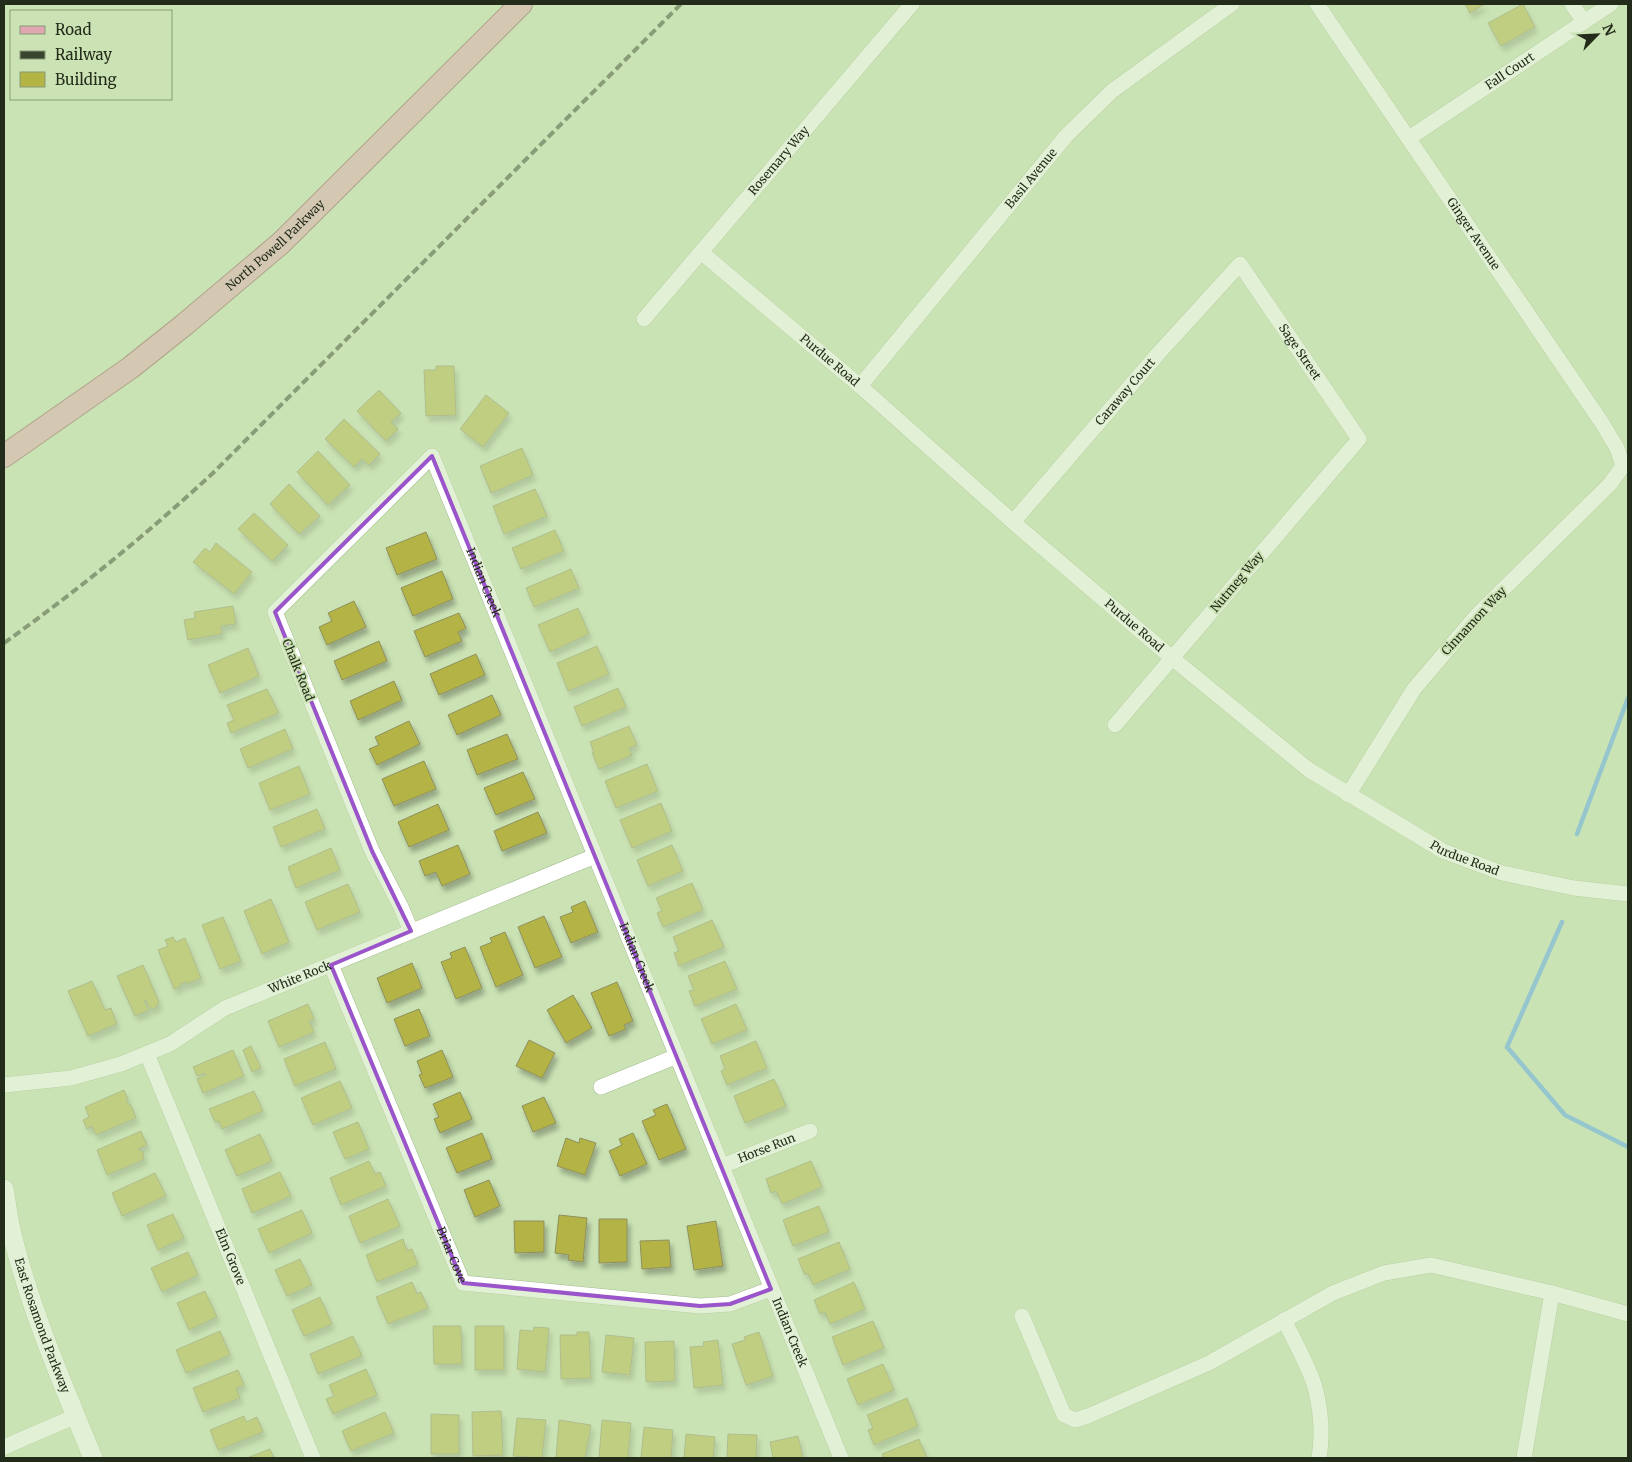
<svg xmlns="http://www.w3.org/2000/svg" width="1632" height="1462" viewBox="0 0 1632 1462" font-family="Merriweather,serif">
<style>
.lines{fill:none;stroke-linecap:round;stroke-linejoin:round}
.stream{stroke:#55a2ec;stroke-width:4.5}
.building{fill:#b3b444;stroke:#8e8f5e;filter:url(#shadow)}
.minor-casing{stroke:#a4bb8d;stroke-width:16}
.tertiary-casing{stroke:#a4bb8d;stroke-width:20}
.primary-casing{stroke:#90565b;stroke-width:24}
.minor{stroke:#fff;stroke-width:15}
.tertiary{stroke:#fff;stroke-width:19}
.primary{stroke:#e0a7b2;stroke-width:22}
.rail{stroke:#3a452f;stroke-width:4;stroke-dasharray:8 4;stroke-linecap:butt}
.marked{fill:none;stroke:#9b55ca;stroke-width:4;stroke-linejoin:round}
.labels{text-anchor:middle;stroke-width:4;stroke-linejoin:round;paint-order:stroke}
.street-label{font-size:12px;fill:#232c1a;stroke:#cbe3b4}
</style>
<defs>
<filter id="shadow"><feDropShadow dx="3" dy="5.5" stdDeviation="2.5" flood-color="#0004"/></filter>
</defs>
<rect width="100%" height="100%" fill="#cbe3b4"/>
<g class="lines">
<path class="stream" d="M1577,834l51,-136
M1562,922l-55,125 58,68 63,32"/>
</g>
<path class="building" d="M1465,4h20l-15,9z
M1523,4l12,23 -34,19 -13,-23z
M436,366h18l2,49 -30,1 -2,-46h12z
M379,390l22,23 -10,9 7,7 -12,12 -29,-30z
M486,395l23,18 -26,34 -23,-18z
M344,419l36,35 -11,11 -7,-6 -8,8 -29,-28z
M522,448l11,27 -42,18 -11,-27z
M318,451l32,34 -22,20 -31,-33z
M289,484l31,32 -21,18 -29,-30z
M535,489l12,27 -43,18 -11,-28z
M254,513l34,32 -16,16 -34,-32z
M555,530l9,21 -43,18 -9,-21z
M426,532l11,27 -40,16 -11,-27z
M216,543l36,29 -18,22 -41,-32 12,-14 5,4z
M571,569l8,19 -45,19 -8,-19z
M442,571l11,28 -40,17 -12,-28z
M354,601l12,26 -39,18 -8,-18 13,-6 -4,-8z
M233,606l3,18 -15,2 1,8 -34,6 -4,-20 11,-2 -1,-6z
M578,608l11,26 -39,18 -12,-27z
M459,613l7,15 -8,4 4,9 -37,16 -11,-26z
M379,641l8,20 -45,19 -8,-19z
M597,646l12,28 -41,17 -11,-28z
M248,648l11,28 -39,17 -12,-28z
M476,654l9,21 -46,20 -9,-21z
M394,681l8,19 -44,20 -8,-19z
M618,688l8,19 -44,19 -8,-19z
M267,689l12,24 -48,20 -4,-10 7,-3 -7,-15z
M492,695l9,20 -44,20 -9,-20z
M409,721l11,23 -43,21 -8,-16 10,-4 -4,-8z
M629,726l8,19 -8,3 3,7 -33,14 -7,-16h2l-4,-11z
M285,729l8,20 -45,19 -8,-19z
M507,734l11,25 -41,16 -10,-25z
M424,761l12,28 -42,17 -12,-27z
M647,764l11,27 -42,17 -11,-27z
M299,766l11,28 -40,16 -11,-27z
M523,772l12,27 -39,16 -12,-27z
M661,803l11,28 -40,17 -12,-28z
M438,804l11,26 -40,17 -11,-25z
M317,809l8,20 -44,18 -8,-20z
M538,812l9,21 -45,18 -8,-20z
M458,845l12,29 -28,12 -6,-14 -11,4 -6,-15z
M672,845l11,26 -35,15 -11,-26z
M331,848l9,22 -44,18 -8,-21z
M692,883l11,27 -40,17 -6,-14 5,-2 -6,-13z
M348,884l12,28 -43,18 -12,-28z
M271,899l18,43 -27,12 -18,-43z
M585,901l13,31 -27,11 -11,-26 13,-5 -2,-5z
M544,916l18,41 -27,11 -17,-41z
M223,917l18,44 -21,8 -18,-44z
M712,920l12,27 -45,19 -5,-13 5,-2 -6,-14z
M505,932l18,43 -27,12 -16,-40 12,-5 -2,-4z
M173,937l3,5 9,-4 16,40 -15,6v-2l-6,2 1,2 -7,3 -16,-39 10,-4 -3,-6z
M465,947l17,41 -26,11 -15,-37 11,-4 -2,-5z
M725,961l12,28 -42,17 -6,-15 5,-1 -6,-14z
M412,963l10,25 -35,15 -10,-25z
M143,965l16,37 -2,4 -4,3 -4,-2 -3,-7 -2,1 5,9 -14,6 -18,-40z
M92,981l13,29 6,-2 6,16 -29,12 -20,-45z
M617,982l16,39 -9,4 2,4 -17,7 -18,-43z
M573,995l19,33 -26,15 -19,-33z
M308,1004l6,15 -5,2 5,11 -35,15 -11,-26z
M736,1004l11,26 -35,14 -11,-25z
M419,1009l11,27 -25,10 -11,-27z
M529,1040l26,13 -13,25 -26,-12z
M756,1041l11,27 -40,17 -6,-14 4,-2 -5,-13z
M325,1042l11,27 -41,17 -11,-27z
M251,1046l10,22 -9,4 -9,-22z
M233,1050l11,26 -41,17 -6,-14 9,-4 -1,-2 -8,3 -4,-9z
M442,1050l11,27 -28,11 -6,-13 3,-1 -5,-13z
M774,1079l12,27 -41,17 -11,-27z
M340,1081l12,27 -39,17 -12,-27z
M124,1090l4,9h-2l3,6h2l5,13 -40,17 -4,-9 -5,3 -4,-9 6,-3 -4,-10z
M254,1091l9,20 -41,18 -3,-8 -4,1 -6,-13z
M460,1092l12,27 -32,14 -6,-14 5,-2 -6,-13z
M544,1097l12,26 -23,9 -11,-26z
M667,1104l19,45 -27,11 -17,-39 14,-6 -3,-5z
M358,1122l11,27 -24,10 -12,-27z
M141,1131l6,14 -9,4 5,3 1,4 -1,4 -36,15 -10,-25z
M482,1133l10,26 -35,14 -11,-25z
M633,1133l14,31 -27,12 -11,-25 13,-6 -3,-6z
M260,1134l12,27 -35,15 -12,-26z
M566,1138l13,5 1,-5 16,5 -11,32 -28,-9z
M369,1161l6,13 5,-2 6,14 -45,19 -11,-27z
M811,1161l11,26 -40,17 -6,-13 -5,2 -5,-14z
M280,1172l11,24 -39,17 -10,-24z
M155,1173l11,23 -44,20 -10,-23z
M489,1180l11,26 -25,11 -11,-27z
M388,1199l12,27 -40,17 -11,-27z
M819,1206l10,26 -36,14 -10,-26z
M302,1210l10,23 -43,20 -11,-24z
M173,1214l11,24 -26,12 -11,-25z
M559,1215l28,3 -4,44 -15,-2 1,-5 -14,-2z
M599,1219h28v43l-28,1z
M514,1221h30v31l-29,1z
M716,1221l7,45 -29,4 -7,-44z
M403,1239l4,12 5,-2 6,16 -41,17 -11,-27z
M669,1240l2,27 -29,2 -2,-28z
M839,1242l11,27 -37,16 -5,-12 -3,2 -7,-16z
M188,1252l10,23 -36,17 -11,-24z
M300,1259l12,26 -25,11 -12,-26z
M412,1282l5,12 4,-2 7,16 -40,16 -12,-27z
M854,1282l11,27 -35,15 -5,-12 -5,2 -6,-14z
M205,1291l12,26 -28,13 -12,-27z
M320,1297l12,27 -28,12 -12,-26z
M873,1321l11,27 -41,17 -11,-28z
M433,1326h28l1,38h-28z
M475,1326h29v44h-29z
M534,1327l15,1 -4,44 -28,-3 3,-39 13,1z
M220,1331l10,24 -44,18 -10,-23z
M577,1332h12l2,46 -30,1 -1,-44h17z
M759,1332l14,44 -27,9 -14,-41 13,-4 -1,-3z
M606,1335l28,3 -4,37 -28,-3z
M353,1336l9,20 -44,18 -8,-20z
M718,1340l5,45 -29,3 -4,-41 14,-1 -1,-4z
M674,1341l1,40 -29,1 -1,-40z
M883,1364l11,26 -36,15 -11,-26z
M366,1369l11,26 -44,19 -7,-15 8,-3 -5,-11z
M238,1370l6,15 -8,3 4,10 -37,14 -10,-24z
M907,1398l11,28 -44,19 -6,-15 5,-2 -6,-13z
M501,1411l2,44 -30,1 -1,-44z
M385,1412l9,21 -43,18 -9,-20z
M431,1414l28,1v39h-28z
M244,1416l2,6 11,-5 6,15 -45,18 -8,-20z
M517,1418l29,2 -4,38 -29,-2z
M559,1420l32,5 -6,33h-29z
M602,1420l29,3 -3,35h-29z
M644,1427l29,3 -2,28h-30z
M686,1434l29,3 -2,21h-29z
M728,1434l29,1 -1,23h-29z
M798,1436l5,22h-30l-3,-16z
M919,1439l8,19h-44l-1,-4z
M270,1449l4,9h-27z"/>
<g class="lines">
<g class="minor-casing">
<g id="minor">
<path id="s1" d="M1317,4l285,419 15,25 6,18 -13,18 -133,131 -63,74 -66,106"/>
<path d="M1572,4l12,18"/>
<path id="s2" d="M1409,138l202,-134"/>
<path id="s3" d="M701,252l159,134 153,136 159,136 137,112 134,81 59,22 72,15 54,6"/>
<path id="s4" d="M644,319l268,-315"/>
<path id="s5" d="M860,386l206,-250 46,-45 120,-87"/>
<path id="s6" d="M1013,522l144,-167 83,-91 119,175 -244,286"/>
<path id="s7" d="M411,931l-10,-24 -29,-56 -97,-239 157,-156 409,1002"/>
<path id="s8" d="M331,965l132,318 237,23 30,-2 41,-15"/>
<path id="s9" d="M147,1054l166,404"/>
<path id="s10" d="M4,1085l67,-7 50,-14 49,-20 55,-36 370,-152"/>
<path d="M601,1087l76,-31"/>
<path id="s11" d="M722,1166l88,-35"/>
<path d="M1022,1316l42,99 11,5 13,-4 121,-53 124,-70 51,-20 47,-8 121,28 76,21"/>
<path d="M1284,1320c10,20 23,43 30,64 7,23 9,51 5,74"/>
<path d="M4,1447l72,-31"/>
<path d="M1524,1458l28,-165"/>
</g>
</g>
<g class="tertiary-casing">
<g id="tertiary">
<path id="s12" d="M4,1189c3,17 5,36 10,53 19,74 50,145 79,216"/>
</g>
</g>
<g class="primary-casing">
<g id="primary">
<path id="s13" d="M4,456l126,-88 54,-43 97,-82 240,-239"/>
</g>
</g>
<use href="#minor" class="minor"/>
<use href="#tertiary" class="tertiary"/>
<use href="#primary" class="primary"/>
<path class="rail" d="M4,643c73,-52 143,-109 209,-170l468,-469"/>
</g>
<path d="M0 0H1632V1462H0ZM432,456l339,833 -41,15 -30,2 -237,-23 -132,-318 80,-34 -39,-80 -97,-239z" fill="#cbe3b4" fill-opacity=".55" fill-rule="evenodd"/>
<path class="marked" d="M432,456l339,833 -41,15 -30,2 -237,-23 -132,-318 80,-34 -39,-80 -97,-239z"/>
<g class="labels">
<g class="street-label">
<text dy="4" stroke="none"><textPath href="#s2" startOffset="121">Fall Court</textPath></text>
<text dy="4" stroke="none"><textPath href="#s4" startOffset="208">Rosemary Way</textPath></text>
<text dy="4" stroke="none"><textPath href="#s5" startOffset="269">Basil Avenue</textPath></text>
<text dy="4" stroke="none"><textPath href="#s1" startOffset="278">Ginger Avenue</textPath></text>
<text dy="4" stroke="none"><textPath href="#s13" startOffset="344">North Powell Parkway</textPath></text>
<text dy="4" stroke="none"><textPath href="#s6" startOffset="450">Sage Street</textPath></text>
<text dy="4" stroke="none"><textPath href="#s3" startOffset="168">Purdue Road</textPath></text>
<text dy="4" stroke="none"><textPath href="#s6" startOffset="172">Caraway Court</textPath></text>
<text dy="4" stroke="none"><textPath href="#s7" startOffset="705">Indian Creek</textPath></text>
<text transform="translate(1237 582) rotate(-50)" y="4">Nutmeg Way</text>
<text transform="translate(1474 621) rotate(-47)" y="4">Cinnamon Way</text>
<text dy="4" stroke="none"><textPath href="#s3" startOffset="572">Purdue Road</textPath></text>
<text transform="translate(298 670) rotate(68)" y="4">Chalk Road</text>
<text dy="4" stroke="none"><textPath href="#s3" startOffset="978">Purdue Road</textPath></text>
<text dy="4" stroke="none"><textPath href="#s7" startOffset="1110">Indian Creek</textPath></text>
<text dy="4" stroke="none"><textPath href="#s10" startOffset="319">White Rock</textPath></text>
<text dy="4" stroke="none"><textPath href="#s11" startOffset="48">Horse Run</textPath></text>
<text dy="4" stroke="none"><textPath href="#s8" startOffset="314">Briar Cove</textPath></text>
<text dy="4" stroke="none"><textPath href="#s9" startOffset="219">Elm Grove</textPath></text>
<text dy="4" stroke="none"><textPath href="#s12" startOffset="142">East Rosamond Parkway</textPath></text>
<text dy="4" stroke="none"><textPath href="#s7" startOffset="1515">Indian Creek</textPath></text>
</g>
</g>
<rect width="1632" height="1462" fill="none" stroke="#232c1a" stroke-width="10"/>
<rect x="10" y="10" width="162" height="90" fill="#cbe3b4" stroke="#889a76"/>
<rect x="20" y="26" width="25" height="8" fill="#e0a7b2" stroke="#889a76"/>
<text x="55" y="35" font-size="15" fill="#232c1a">Road</text>
<rect x="20" y="51" width="25" height="8" fill="#3a452f" stroke="#889a76"/>
<text x="55" y="60" font-size="15" fill="#232c1a">Railway</text>
<rect x="20" y="72" width="25" height="15" fill="#b3b444" stroke="#889a76"/>
<text x="55" y="85" font-size="15" fill="#232c1a">Building</text>
<g transform="translate(1597 35) rotate(66)" stroke="#cbe3b4" stroke-width="4" paint-order="stroke">
<path d="M0-4L9 19L0 12L-9 19Z" fill="#232c1a"/>
<text y="-8" font-size="14" font-weight="bold" text-anchor="middle" fill="#232c1a">N</text>
</g>
</svg>
